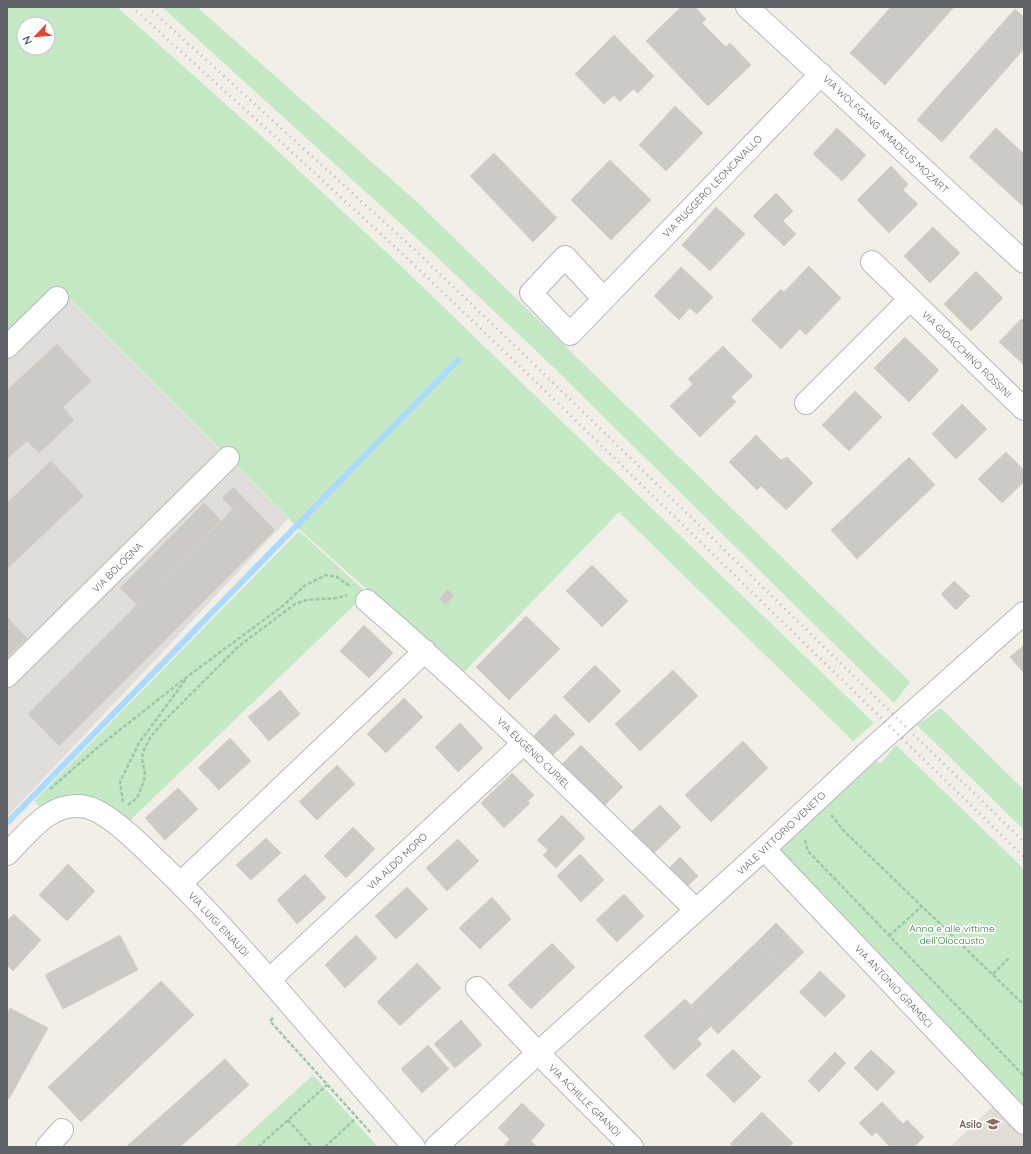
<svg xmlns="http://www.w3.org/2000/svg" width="1031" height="1154" viewBox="0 0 1031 1154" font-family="Quicksand,sans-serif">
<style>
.industrial{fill:#e0deda}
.education{fill:#e1ded6}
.green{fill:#c5e8c5;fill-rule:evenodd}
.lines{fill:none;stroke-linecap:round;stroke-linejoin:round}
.stream{stroke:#aadaff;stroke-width:6}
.building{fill:#cccac5;stroke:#d6d1c6}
.minor-casing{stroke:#b5b8bc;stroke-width:24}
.path{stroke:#9cc7a9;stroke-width:2.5;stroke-dasharray:4 2;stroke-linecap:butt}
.minor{stroke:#fff;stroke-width:22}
.rail{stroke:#b6b7b8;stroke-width:3;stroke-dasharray:1 5;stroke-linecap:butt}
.labels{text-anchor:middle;stroke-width:3.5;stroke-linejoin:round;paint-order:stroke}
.street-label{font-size:10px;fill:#5f6368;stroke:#fff}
.park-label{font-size:10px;fill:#348238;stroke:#fff}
.education-label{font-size:10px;font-weight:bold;fill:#785e54;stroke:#fff;text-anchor:end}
</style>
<rect width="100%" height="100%" fill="#f1efe8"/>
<path class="industrial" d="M64,294l224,225 -281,298v-466z"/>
<path class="education" d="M994,1105l30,31v11h-74z"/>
<path class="green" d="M7,7h110l161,144 124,116 472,456 -21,18 -234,-229 -157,162 -163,-145 -239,-240 -53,50zM24,24h24v24h-24z
M162,7h35l221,196 492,479 -16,21 -345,-340 -126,-119z
M299,531l68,62 -245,235 -32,-22 -43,7 -13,-12z
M941,708l83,82v40l-107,-105z
M896,745l128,124v246l-253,-267 100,-88 10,3z
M313,1075l65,72h-144z"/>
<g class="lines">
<path class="stream" d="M7,823l451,-463"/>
</g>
<path class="building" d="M681,7h14l11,12 -4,4 24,24 4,-4 21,22 -43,41 -62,-65z
M891,7h63l-69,78 -35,-32z
M1015,9l9,8v32l-82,93 -25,-22z
M614,35l40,41 -16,17 -5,-4 -13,13 -6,-7 -10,9 -29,-30z
M675,106l28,27 -37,38 -27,-26z
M837,128l29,27 -24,26 -29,-27z
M996,128l28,26v53l-55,-50z
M494,153l63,65 -24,24 -63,-66z
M610,160l41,40 -40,40 -40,-40z
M891,166l17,18 -5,6 15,14 -29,29 -32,-33z
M776,193l17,18 -10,10 13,13 -12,12 -31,-30z
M716,207l29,27 -35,37 -28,-26z
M933,227l27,26 -30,30 -26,-27z
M809,266l32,32 -35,37 -6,-6 -19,20 -30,-29 30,-31 3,3z
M681,267l32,30 -16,17 -7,-6 -11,12 -25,-24z
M976,271l27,27 -32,33 -27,-27z
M1021,319l3,2v44l-25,-23z
M905,337l34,33 -30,32 -35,-34z
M57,344l34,37 -28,26 11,13 -35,33 -12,-12 -20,18v-69z
M723,346l30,30 -22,21 5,5 -36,35 -30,-31 23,-22 -5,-5z
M855,391l27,26 -33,34 -27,-26z
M962,404l25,25 -31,30 -24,-25z
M756,435l25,25 6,-3 26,26 -27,27 -25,-24 -4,4 -28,-28z
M1006,452l18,18v12l-22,21 -24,-24z
M909,457l26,28 -78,74 -26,-29z
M51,461l33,35 -77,73v-66z
M233,487l42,43 -11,11 -42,-43z
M204,503l17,17 -84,85 -17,-17z
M233,509l31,32 -168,168 -31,-32z
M592,565l36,36 -26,26 -36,-36z
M954,581l16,15 -14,14 -15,-16z
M447,589l7,6 -8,10 -6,-6z
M526,616l34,33 -51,51 -33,-33z
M7,617l20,21 -20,19z
M364,625l29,28 -24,25 -29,-27z
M1024,645v28l-14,-16z
M595,665l26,26 -32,32 -26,-26z
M673,670l25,26 -58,55 -25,-27z
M65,677l31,32 -37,37 -31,-32z
M280,690l20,24 -31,27 -21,-24z
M404,698l19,19 -37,36 -19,-19z
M555,714l20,20 -24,23 -19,-19z
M460,723l23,25 -25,24 -23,-25z
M230,738l21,23 -32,29 -21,-22z
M743,741l25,27 -57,54 -26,-27z
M581,745l42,42 -21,21 -42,-42z
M337,765l18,19 -38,36 -18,-18z
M512,773l22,22 -6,6 2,2 -26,25 -23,-25z
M178,788l20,21 -33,31 -20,-22z
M660,805l21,22 -29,28 -21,-23z
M562,815l23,23 -29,30 -13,-13 5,-5 -11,-10z
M353,827l22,22 -29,29 -22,-22z
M266,838l15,15 -30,27 -15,-15z
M458,839l21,22 -32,30 -21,-23z
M580,854l24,26 -23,22 -24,-26z
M680,857l18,19 -16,15 -18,-18z
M68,864l27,27 -28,30 -28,-26z
M305,874l21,24 -29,26 -20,-24z
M407,887l21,22 -32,30 -21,-23z
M624,894l20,22 -27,26 -21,-22z
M492,897l19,22 -31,30 -21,-21z
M14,914l27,26 -28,31 -6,-6v-44z
M776,923l28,29 -18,17 -28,-28z
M120,935l18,35 -75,39 -18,-34z
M356,935l21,23 -32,30 -20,-23z
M758,941l28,28 -68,65 -27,-29z
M552,943l23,24 -44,42 -23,-24z
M417,963l24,25 -41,38 -23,-24z
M820,971l26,25 -21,21 -26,-25z
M161,981l33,34 -113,107 -33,-35z
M685,999l26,27 -14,13 5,5 -28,26 -30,-34z
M10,1008l38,20 -39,71 -2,-1v-84z
M461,1020l21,25 -27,23 -21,-24z
M428,1045l21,24 -27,24 -21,-24z
M733,1049l28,28 -27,26 -28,-28z
M871,1050l24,22 -18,19 -23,-23z
M835,1052l11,11 -27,29 -11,-11z
M225,1059l24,26 -69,62h-54z
M882,1102l21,22 4,-4 17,17 -10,10h-24l-14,-15 -4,4 -13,-13z
M522,1103l23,22 -14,16 6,6h-34l7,-8 -12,-11z
M762,1112l31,31 -4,4h-55l-4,-3z"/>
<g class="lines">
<g class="minor-casing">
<path id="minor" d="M747,7l277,255
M872,262l152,147
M603,298l-38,-41 -34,36 39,41 251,-260
M7,347l50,-49
M806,403l104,-104
M367,601c114,98 221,204 329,309
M7,676l221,-218
M764,849l260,274
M7,854c22,-22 44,-54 79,-47 20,4 50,33 65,48 52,49 100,103 146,157 39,45 78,90 117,135
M181,883l244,-232
M270,979l254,-236
M477,988l61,65 94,94
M47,1147l15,-17
M436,1147l102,-94 226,-204 102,-95 158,-141"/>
</g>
<path class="path" d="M50,789l47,-41 91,-72 96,-71 20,-19 22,-11 11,2 14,10
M123,802l-3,-20 19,-39 47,-64
M128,805l9,-7 7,-17 1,-7 -3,-15 1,-7 7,-14 13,-16 76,-76 56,-42 12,-4 31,-2 9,-3
M831,815l13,16 180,174
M805,840l3,11 216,225
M889,936l33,-30
M993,974l16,-16
M273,1018l-3,3 101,112
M288,1120l24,27
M258,1147l69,-62
M325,1147l32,-30"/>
<use href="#minor" class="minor"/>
<path class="rail" d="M132,7l151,137 125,115 126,121 490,477
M148,7l269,245 124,119 483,471"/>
</g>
<defs>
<g id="school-bare" transform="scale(1.08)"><path d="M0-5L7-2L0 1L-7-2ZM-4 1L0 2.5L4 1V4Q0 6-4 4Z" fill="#8d6e63" stroke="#fff" stroke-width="2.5" paint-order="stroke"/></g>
</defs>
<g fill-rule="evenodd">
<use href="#school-bare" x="993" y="1124"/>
</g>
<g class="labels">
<g class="street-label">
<text transform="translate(886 134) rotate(43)" y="4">VIA WOLFGANG AMADEUS MOZART</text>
<text transform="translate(712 186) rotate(-46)" y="4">VIA RUGGERO LEONCAVALLO</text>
<text transform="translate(967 354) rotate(44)" y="4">VIA GIOACCHINO ROSSINI</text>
<text transform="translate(117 567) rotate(-45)" y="4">VIA BOLOGNA</text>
<text transform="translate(534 753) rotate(44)" y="4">VIA EUGENIO CURIEL</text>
<text transform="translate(781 833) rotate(-43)" y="4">VIALE VITTORIO VENETO</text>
<text transform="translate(397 861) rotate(-43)" y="4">VIA ALDO MORO</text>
<text transform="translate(219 924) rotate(47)" y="4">VIA LUIGI EINAUDI</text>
<text transform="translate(894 986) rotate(47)" y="4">VIA ANTONIO GRAMSCI</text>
<text transform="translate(585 1100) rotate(45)" y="4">VIA ACHILLE GRANDI</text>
</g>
<g class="park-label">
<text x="952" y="932">Anna e alle vittime<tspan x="952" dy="12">dell’Olocausto</tspan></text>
</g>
<g class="education-label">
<text x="982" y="1128">Asilo</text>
</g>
</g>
<rect width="1031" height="1154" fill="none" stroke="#5f6368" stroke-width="16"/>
<g transform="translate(36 36) rotate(244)"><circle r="19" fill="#ffffff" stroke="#bfc1c3"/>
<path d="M0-3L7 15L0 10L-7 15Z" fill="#ea4335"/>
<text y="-6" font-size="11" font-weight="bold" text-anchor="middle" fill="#5f6368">N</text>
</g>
</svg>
